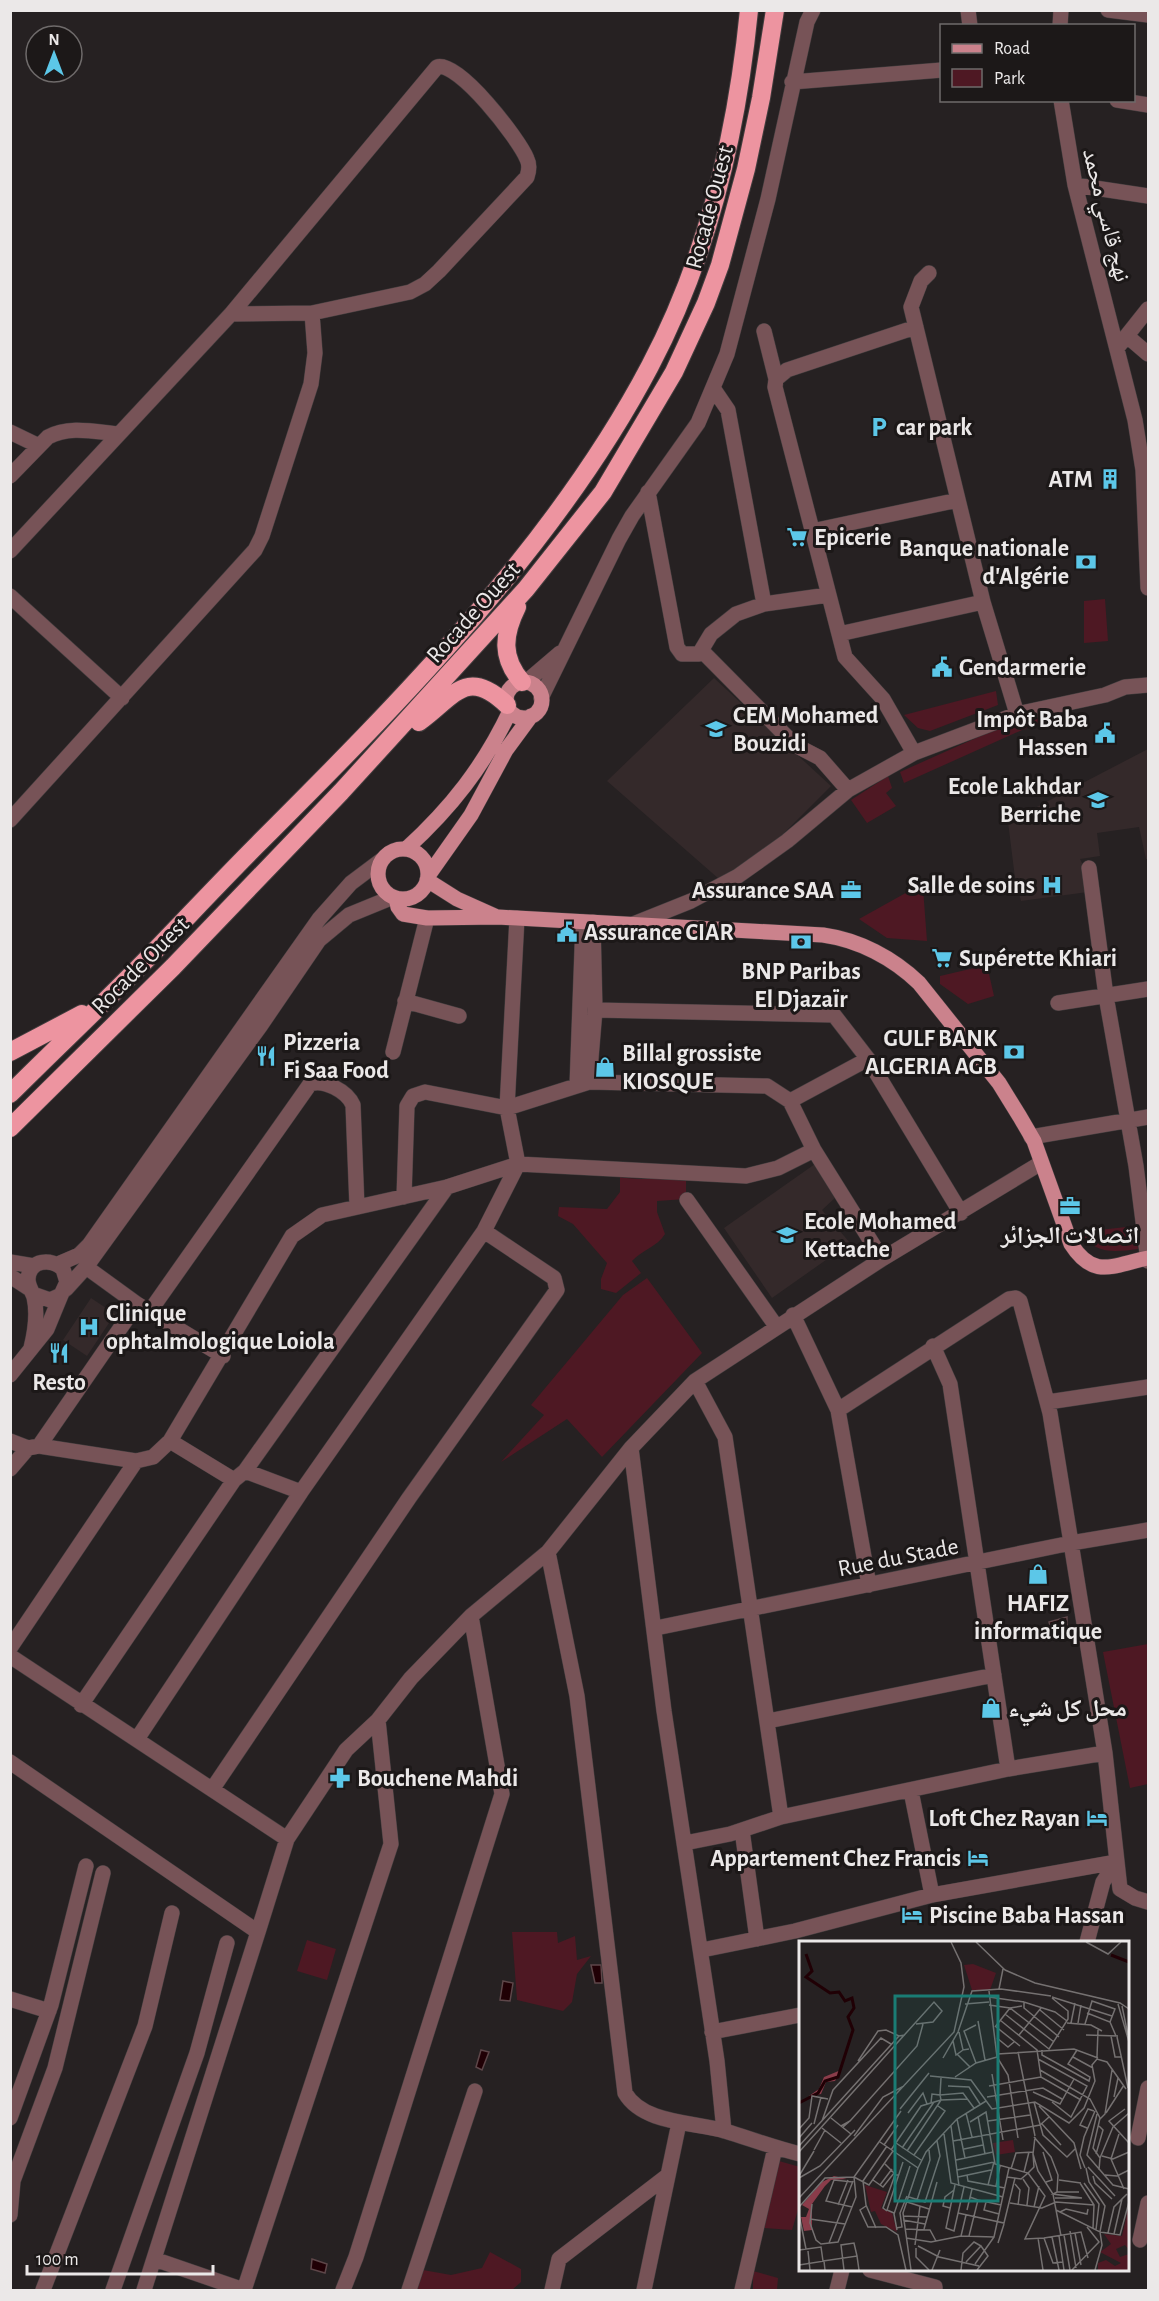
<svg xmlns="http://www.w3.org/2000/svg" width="1159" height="2301" viewBox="0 0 1159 2301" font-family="'Alegreya Sans','Noto Naskh Arabic',sans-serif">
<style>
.built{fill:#34292a}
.green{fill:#4e1823}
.water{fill:#200005;stroke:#5d4649;stroke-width:1.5}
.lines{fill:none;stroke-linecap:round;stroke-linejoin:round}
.minor-casing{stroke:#423d3e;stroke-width:16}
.major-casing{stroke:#423d3e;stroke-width:16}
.highway-casing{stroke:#423d3e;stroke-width:20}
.minor{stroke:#775357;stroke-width:15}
.major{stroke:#cb828c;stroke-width:15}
.highway{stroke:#ed94a0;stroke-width:18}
.labels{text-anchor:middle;stroke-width:6;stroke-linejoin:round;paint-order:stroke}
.street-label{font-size:24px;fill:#ebe8e8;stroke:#1c1818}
.poi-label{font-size:24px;font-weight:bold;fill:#ebe8e8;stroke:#1c1818;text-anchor:start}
.inset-river{fill:none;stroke:#200005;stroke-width:3}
.inset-road{fill:none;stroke:#757171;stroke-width:1.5}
.view{fill:#1a7c74;fill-opacity:0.15;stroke:#1a7c74;stroke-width:3}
.inset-edge{fill:none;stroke:#ebe8e8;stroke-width:3}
</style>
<rect width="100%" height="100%" fill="#262122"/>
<path class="built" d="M714,678l117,108 -69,69 -43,24 -112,-98z
M1148,749v110h-2l-7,-32 -42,6 3,23 -20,3 5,10 3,23 -67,9 -6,-23 -7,-56z
M815,1164l21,33 -14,13 28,33 -78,55 -48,-70z
M91,1298l24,16 -28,42 -24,-16z"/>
<path class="green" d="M1105,599l3,42 -24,2v-42z
M996,691l2,14 -68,26 -12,-3 -14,-13z
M1058,710l2,3 -156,70 -4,-11 114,-51z
M888,776l4,12 -6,5 10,13 -29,17 -16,-23z
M920,885l3,3 4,53 -40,-3 -28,-19z
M987,965l7,31 -26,8 -28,-20v-8z
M620,1177c23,4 43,0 66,4v18l-29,2v11l8,22c-8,13 -23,16 -33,27l9,12 -25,20 -15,-4v-10l6,-16 -34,-39 -15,-8 1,-9 48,2 13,-17z
M1135,1226l3,23c-24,3 -43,6 -57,-17z
M647,1278l55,75 -100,104 -35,-38 -66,43 43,-47 -13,-10 92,-110z
M1148,1644v140l-18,4 -27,-136z
M512,1932h45l1,11 17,-7 2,24 14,-4 -14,18 -5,28 -9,9 -46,-11z
M307,1940l29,9 -9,31 -30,-9z
M779,2161l21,6v36l-8,27 -28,-2z
M490,2252l31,17v13l-9,8h-96l7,-20 28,5 31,-7z
M753,2271l25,7 -1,12h-24z"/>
<path class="water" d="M1067,1617v9l-16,3 -2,-7z
M591,1965h10l1,18h-7z
M503,1981l10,2 -3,18 -10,-1z
M481,2050l8,2 -7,18 -6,-3z
M312,2259l15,5 -2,9 -14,-4z"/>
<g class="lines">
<g class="minor-casing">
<path id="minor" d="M968,10l2,16
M1108,10l40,5
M1060,26l1,-16
M792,82l150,-12
M1061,100l14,85 60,235 8,50 5,118
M1117,100l31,5
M1075,185l73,11
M929,273l-8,8 -10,26 72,295 34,112
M764,331l12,48
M1127,336l21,18
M1117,348l31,-39
M713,388l15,22 36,194 64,-9
M10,432l29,14
M10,476l38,-39c21,-12 48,-5 71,-3
M648,492l29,155 5,7h17l12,-20 25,-20 28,-10
M812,531l146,-31
M10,551l221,-237 206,-247c21,-7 82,72 90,92 3,6 2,12 0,18l-88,94 -14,13 -15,8 -98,21 -81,1
M10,596l112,102
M839,634l144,-32
M702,651l93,94 25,13 28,32
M526,682l34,-29
M541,698l78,-159 13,-23 66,-93 29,-69 41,-155 39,-177 6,-12
M914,753l-31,-54 -38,-42 -70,-270 1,-8 11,-9 129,-43
M10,820l245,-270 7,-14 49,-152 4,-31 -3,-40
M1089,868l17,128 30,170 12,95
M517,918l-10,190 82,-26 178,4 23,15 24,49 68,109
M631,925l60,-24 47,-25 49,-35 61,-51 66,-37 103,-39 88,-19 20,-8 23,-2
M405,1001l54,15
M1058,1003l90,-14
M595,1010l239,5 34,44 93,154
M393,1052l34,-134
M589,1082l6,-72 -2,-88
M577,1086l6,-164
M790,1101l78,-42
M1031,1137l117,-20
M687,1200l89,126
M10,1262l24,4
M58,1264l21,-9 10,-10 230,-326 32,-36 32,-24
M86,1267l51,37 86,52
M10,1276l20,13
M66,1289l20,-22 175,-242 58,-85 30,-25 44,-18
M150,1311l160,-227c14,-5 37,7 43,21l4,102
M793,1315l45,95 31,175
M933,1346l17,38 58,385
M31,1348c4,-16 7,-34 3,-51 -2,-6 -6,-11 -6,-18 1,-20 24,-21 35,-10l4,13 -6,13 -11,5 -17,-6
M10,1375l37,-46 14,-34
M695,1381l30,56 56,380
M1048,1402l100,-15
M838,1410l171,-111 7,-1 4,3 30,112 55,340 15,136 15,9 13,4
M10,1441l18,7 11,-2 97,15 17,-4 17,-16 122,-205 30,-21 125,-28 71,-23 -11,-56 -82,-16 -12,4 -6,10 -3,91
M170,1441l64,39
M39,1446l98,-142
M631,1448l33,263 53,350 7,70
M10,1469l18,-21
M245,1471l56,21
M548,1552l29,144 48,397c18,31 69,29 100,38 26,8 50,17 75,23
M656,1628l415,-85 77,-13
M10,1648l126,-187
M10,1656l277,183
M81,1705l153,-225 11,-9 202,-284
M768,1721l226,-46
M137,1739l164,-247 183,-261 34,-67 228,12 32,-8 36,-18
M10,1762l248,170 -114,358
M213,1788l196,-290 148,-208 -3,-12 -70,-47
M911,1791l21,104
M742,1830l15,109
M685,1843l45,-9 51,-17 227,-48 97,-16
M258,1932l29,-93 59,-89 32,-30 33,-42 60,-62 77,-64 83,-104 64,-67 187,-122 159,-96
M1087,1942l16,-60 13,-20
M702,1950l93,-19 137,-36 184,-33
M10,1999l39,12
M712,2032l88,-17
M10,2118l41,-113 35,-139
M1138,2138l10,-50
M10,2215l3,-34 42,-113 48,-195
M1140,2240l8,-37
M154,2259l90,31
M870,2270l65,17v3
M43,2290l102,-264 27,-113
M113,2290l84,-237 30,-110
M244,2290l147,-446 -13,-124
M343,2290l13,-33 146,-463 -31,-178
M409,2290l66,-199
M552,2290l7,-31 108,-83
M644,2290l35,-167
M742,2290l33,-142
M837,2290l5,-20"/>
</g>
<g class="major-casing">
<path id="major" d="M506 700a18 18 0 1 1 36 0a18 18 0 1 1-36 0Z
M406,849c45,-41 78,-83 104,-138
M378 874a25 25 0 1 1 50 0a25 25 0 1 1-50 0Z
M428,876l43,-61 35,-65 25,-34
M427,880l30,19 38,17
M396,898l2,9 5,7 24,4 71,-1 325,18c36,5 70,23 96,48l80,100 21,34 14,24 37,103c23,36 42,21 77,14"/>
</g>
<g class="highway-casing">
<path id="highway" d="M517,607c-14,28 -16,51 5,75
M419,722c35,-25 47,-56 88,-17
M10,1052l72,-38
M10,1094c45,-45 91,-88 135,-133 38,-39 74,-78 113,-117 142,-142 298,-299 392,-478 57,-108 87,-234 99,-356
M10,1128l163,-161 168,-175 185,-203 77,-97 71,-120 32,-69 14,-38 26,-96 15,-71 14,-88"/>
</g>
<use href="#minor" class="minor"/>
<use href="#major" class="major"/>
<use href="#highway" class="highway"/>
</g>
<defs>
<g id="parking-bare" transform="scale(1.62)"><path d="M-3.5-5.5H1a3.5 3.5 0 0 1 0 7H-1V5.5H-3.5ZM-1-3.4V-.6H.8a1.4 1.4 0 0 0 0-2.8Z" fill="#5cc7e8" stroke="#1c1818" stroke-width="2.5" paint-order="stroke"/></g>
<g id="building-bare" transform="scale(1.62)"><path d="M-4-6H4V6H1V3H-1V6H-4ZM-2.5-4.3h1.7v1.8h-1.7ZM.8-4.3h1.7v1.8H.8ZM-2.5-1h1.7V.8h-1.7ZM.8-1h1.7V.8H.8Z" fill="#5cc7e8" stroke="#1c1818" stroke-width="2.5" paint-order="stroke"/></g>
<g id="supermarket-bare" transform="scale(1.62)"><path d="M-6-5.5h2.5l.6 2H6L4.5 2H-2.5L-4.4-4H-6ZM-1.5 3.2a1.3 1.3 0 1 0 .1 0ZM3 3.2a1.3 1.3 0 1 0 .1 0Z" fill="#5cc7e8" stroke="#1c1818" stroke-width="2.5" paint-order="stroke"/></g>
<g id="bank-bare" transform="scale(1.62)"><path d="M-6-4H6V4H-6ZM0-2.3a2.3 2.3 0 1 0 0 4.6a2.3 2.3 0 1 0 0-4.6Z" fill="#5cc7e8" stroke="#1c1818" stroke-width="2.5" paint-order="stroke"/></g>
<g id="civic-bare" transform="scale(1.62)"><path d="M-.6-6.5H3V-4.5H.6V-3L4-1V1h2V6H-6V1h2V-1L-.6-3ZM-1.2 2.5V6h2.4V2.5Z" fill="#5cc7e8" stroke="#1c1818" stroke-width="2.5" paint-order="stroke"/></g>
<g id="school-bare" transform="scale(1.62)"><path d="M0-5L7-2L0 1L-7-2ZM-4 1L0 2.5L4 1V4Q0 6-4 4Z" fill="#5cc7e8" stroke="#1c1818" stroke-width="2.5" paint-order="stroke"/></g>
<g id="hospital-bare" transform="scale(1.62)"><path d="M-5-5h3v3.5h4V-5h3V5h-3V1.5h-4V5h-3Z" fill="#5cc7e8" stroke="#1c1818" stroke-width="2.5" paint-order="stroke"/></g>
<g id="office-bare" transform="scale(1.62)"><path d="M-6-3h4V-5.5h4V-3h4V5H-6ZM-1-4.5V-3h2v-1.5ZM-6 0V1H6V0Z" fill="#5cc7e8" stroke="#1c1818" stroke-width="2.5" paint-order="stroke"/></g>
<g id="restaurant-bare" transform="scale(1.62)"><path d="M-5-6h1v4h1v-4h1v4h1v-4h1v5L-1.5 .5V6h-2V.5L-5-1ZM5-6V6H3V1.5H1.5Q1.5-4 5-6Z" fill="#5cc7e8" stroke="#1c1818" stroke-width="2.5" paint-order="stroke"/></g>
<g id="shop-bare" transform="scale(1.62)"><path d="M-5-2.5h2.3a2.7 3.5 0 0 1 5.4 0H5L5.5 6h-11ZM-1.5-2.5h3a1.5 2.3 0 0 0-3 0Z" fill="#5cc7e8" stroke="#1c1818" stroke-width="2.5" paint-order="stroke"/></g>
<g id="pharmacy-bare" transform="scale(1.62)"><path d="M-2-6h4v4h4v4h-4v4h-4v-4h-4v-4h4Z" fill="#5cc7e8" stroke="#1c1818" stroke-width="2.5" paint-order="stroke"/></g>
<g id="hotel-bare" transform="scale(1.62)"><path d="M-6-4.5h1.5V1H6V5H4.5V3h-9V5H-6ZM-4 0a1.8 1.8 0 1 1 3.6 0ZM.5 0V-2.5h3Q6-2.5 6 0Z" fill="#5cc7e8" stroke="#1c1818" stroke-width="2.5" paint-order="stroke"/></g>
</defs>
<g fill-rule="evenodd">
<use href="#parking-bare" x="879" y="427"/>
<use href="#building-bare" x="1110" y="479"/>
<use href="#supermarket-bare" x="797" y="537"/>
<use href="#bank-bare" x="1086" y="562"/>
<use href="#civic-bare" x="942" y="667"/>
<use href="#school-bare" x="716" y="729"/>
<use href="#civic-bare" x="1105" y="733"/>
<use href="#school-bare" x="1098" y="800"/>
<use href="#hospital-bare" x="1052" y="885"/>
<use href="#office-bare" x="851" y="890"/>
<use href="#civic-bare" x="567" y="932"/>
<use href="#bank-bare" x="801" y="942"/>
<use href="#supermarket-bare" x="942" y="958"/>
<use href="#bank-bare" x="1014" y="1052"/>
<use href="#restaurant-bare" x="266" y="1056"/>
<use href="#shop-bare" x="605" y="1067"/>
<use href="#office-bare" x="1070" y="1206"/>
<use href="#school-bare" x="787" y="1235"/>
<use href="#hospital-bare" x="89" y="1327"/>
<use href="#restaurant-bare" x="59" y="1353"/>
<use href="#shop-bare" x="1038" y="1574"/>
<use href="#shop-bare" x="991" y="1708"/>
<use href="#pharmacy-bare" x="340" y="1778"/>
<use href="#hotel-bare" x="1097" y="1818"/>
<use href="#hotel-bare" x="978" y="1858"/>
<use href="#hotel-bare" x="912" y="1915"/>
</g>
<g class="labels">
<g class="street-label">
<text transform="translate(709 207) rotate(-75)" y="8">Rocade Ouest</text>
<text transform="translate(1107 215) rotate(76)" y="8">نهج قاسي محمد</text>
<text transform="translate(473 612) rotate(-48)" y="8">Rocade Ouest</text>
<text transform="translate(140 965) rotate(-45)" y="8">Rocade Ouest</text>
<text transform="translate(898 1557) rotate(-11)" y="8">Rue du Stade</text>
</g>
<g class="poi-label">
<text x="896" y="435">car park</text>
<text x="1093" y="487" text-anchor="end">ATM</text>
<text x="814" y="545">Epicerie</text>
<text x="1069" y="556" text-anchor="end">Banque nationale<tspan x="1069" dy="28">d'Algérie</tspan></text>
<text x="959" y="675">Gendarmerie</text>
<text x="733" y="723">CEM Mohamed<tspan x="733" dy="28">Bouzidi</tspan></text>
<text x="1088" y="727" text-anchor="end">Impôt Baba<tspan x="1088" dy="28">Hassen</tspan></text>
<text x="1081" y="794" text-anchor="end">Ecole Lakhdar<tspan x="1081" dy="28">Berriche</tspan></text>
<text x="1035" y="893" text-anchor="end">Salle de soins</text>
<text x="834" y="898" text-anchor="end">Assurance SAA</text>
<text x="584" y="940">Assurance CIAR</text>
<text x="959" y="966">Supérette Khiari</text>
<text x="801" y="979" text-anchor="middle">BNP Paribas<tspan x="801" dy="28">El Djazaïr</tspan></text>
<text x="997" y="1046" text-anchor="end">GULF BANK<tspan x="997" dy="28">ALGERIA AGB</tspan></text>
<text x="283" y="1050">Pizzeria<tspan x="283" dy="28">Fi Saa Food</tspan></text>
<text x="622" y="1061">Billal grossiste<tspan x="622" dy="28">KIOSQUE</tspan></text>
<text x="804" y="1229">Ecole Mohamed<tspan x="804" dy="28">Kettache</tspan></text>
<text x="1070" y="1243" text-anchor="middle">اتصالات الجزائر</text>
<text x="106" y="1321">Clinique<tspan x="106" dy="28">ophtalmologique Loiola</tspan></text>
<text x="59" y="1390" text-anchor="middle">Resto</text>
<text x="1038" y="1611" text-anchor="middle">HAFIZ<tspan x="1038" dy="28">informatique</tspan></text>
<text x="1008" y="1716">محل كل شيء</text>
<text x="357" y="1786">Bouchene Mahdi</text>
<text x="1080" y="1826" text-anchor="end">Loft Chez Rayan</text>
<text x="961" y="1866" text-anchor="end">Appartement Chez Francis</text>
<text x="929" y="1923">Piscine Baba Hassan</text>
</g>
</g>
<g transform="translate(799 1941)">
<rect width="330" height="330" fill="#262122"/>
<path d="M174,23l23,9 -6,17h-18l-8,-25zM214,199l2,12 -19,3 -3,-12zM66,244l22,7 -6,16 11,5 5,19 -16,-8 -6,-13 -4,1zM330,264v45l-4,-5 -9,4 4,8 9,-3v16h-31v-7l8,-3 9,6 6,-3 -21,-11 11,-8 -7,-10 18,2z" fill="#4e1823"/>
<path d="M42,129l-6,11 -9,1 -5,12 -12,2 10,-7 5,-12zM35,235l13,3 -16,1 -6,6 -13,18v26l-8,1 -3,-14h5l3,-8 -7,-4 20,-23z" fill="#8a3c4a"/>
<path class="inset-river" d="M312,14l18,7M0,162l19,-10 7,-12 13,-4 15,-47 -5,-13 6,-9 -2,-10 -7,3 -6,-9 -9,1 -24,-16 6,-6 -6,-17"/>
<path class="inset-road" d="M177,1l29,28M287,1l22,12 13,-12M206,29l30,13 85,20 9,6M200,48l4,-20M190,50l8,66 11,18 10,63M190,56l35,5M253,56l60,19M166,63l24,-2M319,63l11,38M190,64l21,3 44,34M323,65l6,29M241,69l24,20M288,72l23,9 6,14M206,73l44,35 19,-30v-8l-16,-13M201,79l37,30 4,27M179,80l7,39M268,82l24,2 11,6M272,82l4,-20M279,82l3,-18M286,83l7,-23 23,8 -5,13M196,85l25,20M196,86l15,-19 12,-2M160,91l4,18 6,-1M220,94l22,-27M287,94l32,1M312,95l4,21h6M260,96l-35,-29v-6l31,10 12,9M318,96l11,51M198,97l11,9 6,-5M154,100l3,14 7,-5M243,109v5l47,26 1,-4 -22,-13 9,-14M219,111l17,84M158,113l13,13M198,113l77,-5 24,9M274,116l20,11M298,116l1,-27M144,117l15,-26 14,-41 29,-2 50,7M239,118l49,27 -16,31 -19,-15M59,120l20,-30 8,-1 13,6M177,122l-12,-32 12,-6M241,129l50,29 10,19 -7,30 7,10 -1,12M193,133l11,66M131,135l41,4 21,29 43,-7 34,21 15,-15 11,-27 -3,-16 5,-6 10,3 19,27M156,136l21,-14 21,-6M142,137l-1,17 23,-2 11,15M149,145l21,1 11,17M190,145l52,-9 40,23M234,151l27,12 14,-25M188,156l56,-9 19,11M315,156l4,-19M235,161l9,33 24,22 9,-9M240,165l35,37 7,26M101,168l29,-36M326,168l-16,12 20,22M109,172l15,-20 4,11M167,172l6,24M307,172l18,-28M298,173l-10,41 26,30 16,4M179,175l7,38M32,177l20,16M158,178l8,39M301,178l5,-5 7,-44M23,180l11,-31 48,-52 10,6M51,180l67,-75 6,-22M189,180l42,-6M171,181l16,-10 9,52 33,9 -7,6 -14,-2M15,183l7,-27M243,183l19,21M42,185l9,-5 -7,6M152,185l8,60M23,187l19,15M288,187l-7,-3 8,-16 6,2M0,188l10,-11 3,-22 16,3M145,193l7,49 52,14M320,193l-8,25 13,30M55,195l29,-39 21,-11M235,196l17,20 7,18 -1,17 -4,2 29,4h-27M236,196l-2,17 5,17 15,23 8,42M0,197l13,-15M154,200l87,-16 9,-8M81,201l38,26 -15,45 8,57M97,202l25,17M85,204l14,-20M0,205l100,-110 6,-1M103,207l32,-46M165,208l19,-4M15,209l11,-20M92,209l30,-44 20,-6 -1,-5 -8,-1 -1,9M108,210l34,-51 26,-1M0,211l135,-150 8,9 -9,11 -17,2M244,211l9,28 -6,2M234,213l1,13 -6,6 17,23 -20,43 19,-1 9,25 10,-1M297,213l7,-24 -4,-4M115,214l31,-44 -7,-5M303,215l11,3 16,-7M301,217l13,-31 16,-14M157,219l37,-8M289,226l27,29M119,227l8,-16 31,-33 29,-18M286,227l-5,-13 4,-18 11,-26M212,228l5,-16 17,-1M158,229l37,-8 -6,23M225,231l5,-20M168,234l1,6 37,7M306,234l12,1 12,-6M0,235l15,-25M294,235l2,7 17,16M55,236l15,8 24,-34M159,236l33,-7M0,237l21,-12 35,-36M224,238l6,9 -2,17M74,239l10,7 11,-14 -9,-9M260,239l22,3M281,242l14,22 -1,23M285,242l15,21 -3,26M216,243l5,6 -2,15M81,244l12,-16M156,244l-9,43 8,3 10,-44M197,245l4,-20M258,251h22M110,256l16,5 15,-46 -3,-15M0,257l155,-166 10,-45 -3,-24 -10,-21M118,259l13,-40 -1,-10M179,259l23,5M108,261l22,7M187,261l-2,8 15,4M211,262l32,5 14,-6 38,3M13,263l-2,19 6,17 5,4 17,-2 18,-45 -2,-20M39,264l10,-25M67,265l-6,4 8,17h18l12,8 8,35M0,266l26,-29 29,-1 47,-66M53,266l-26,-6 8,-21 19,2M235,266l5,-21M151,267l-7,-2 2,-9 9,-7M168,269l5,-21M257,269l44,22 5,-26 -16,-24 -3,-14M88,270l-4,-3 12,-33h4M261,271l6,-3 21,5 1,-5M95,272l-7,-3 16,-48M159,272l46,10 11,-45M0,273l7,35M104,275l24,1M11,278l35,5M104,279l22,4M77,287l-10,-23 -3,-24 24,-35M97,287l6,-1 -2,-14 7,-17M106,288l25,1 6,11M125,288l13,-47M98,289l-3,-16 16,-48M271,290l6,37M276,292l6,32M309,292l6,-26 8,-8M315,293l8,-35 5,-5M265,294l6,35M162,295l5,-21M170,295l9,-36 -8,-3M260,295l5,34M253,296l7,33M107,297l25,4 30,-6 33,1 15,-69M239,297l5,32M245,297l37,-6 7,26M30,302l24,-62M199,302l6,-19M116,304l5,-39M119,305l21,11 40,9M117,307v9l13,13M0,309l22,-3 2,14M9,310l2,19M24,320l34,-5 2,14M167,321l15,-16 7,10 -11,14M176,323l19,-27M0,324l25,-4 1,9M45,329l-3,-25 13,-2 3,13M133,329l8,-20M162,329l2,-17 11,-11 7,4M273,329l27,-28 -12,-15M296,329l7,-25 -2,-13 20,3 9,-33"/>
<path class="view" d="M96,55h103v205h-103z"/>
<rect width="330" height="330" class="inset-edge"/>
</g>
<rect width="1159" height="2301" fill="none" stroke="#ebe8e8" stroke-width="24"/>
<rect x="940" y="24" width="195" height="78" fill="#1c1818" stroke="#6f6b6b" stroke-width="1.5"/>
<rect x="952" y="44" width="30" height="9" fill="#cb828c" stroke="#6f6b6b" stroke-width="1.5"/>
<text x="994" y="54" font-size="18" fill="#ebe8e8">Road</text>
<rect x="952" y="69" width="30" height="18" fill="#4e1823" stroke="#6f6b6b" stroke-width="1.5"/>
<text x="994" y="84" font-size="18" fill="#ebe8e8">Park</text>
<g transform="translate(54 54)"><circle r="28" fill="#1c1818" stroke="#6f6b6b" stroke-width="1.5"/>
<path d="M0-4.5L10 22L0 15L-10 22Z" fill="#5cc7e8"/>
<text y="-9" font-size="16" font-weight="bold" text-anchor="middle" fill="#ebe8e8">N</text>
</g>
<path d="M27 2265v9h186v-9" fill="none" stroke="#ebe8e8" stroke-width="3"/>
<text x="36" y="2265" font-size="18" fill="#ebe8e8" stroke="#1c1818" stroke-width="4.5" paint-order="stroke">100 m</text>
</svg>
